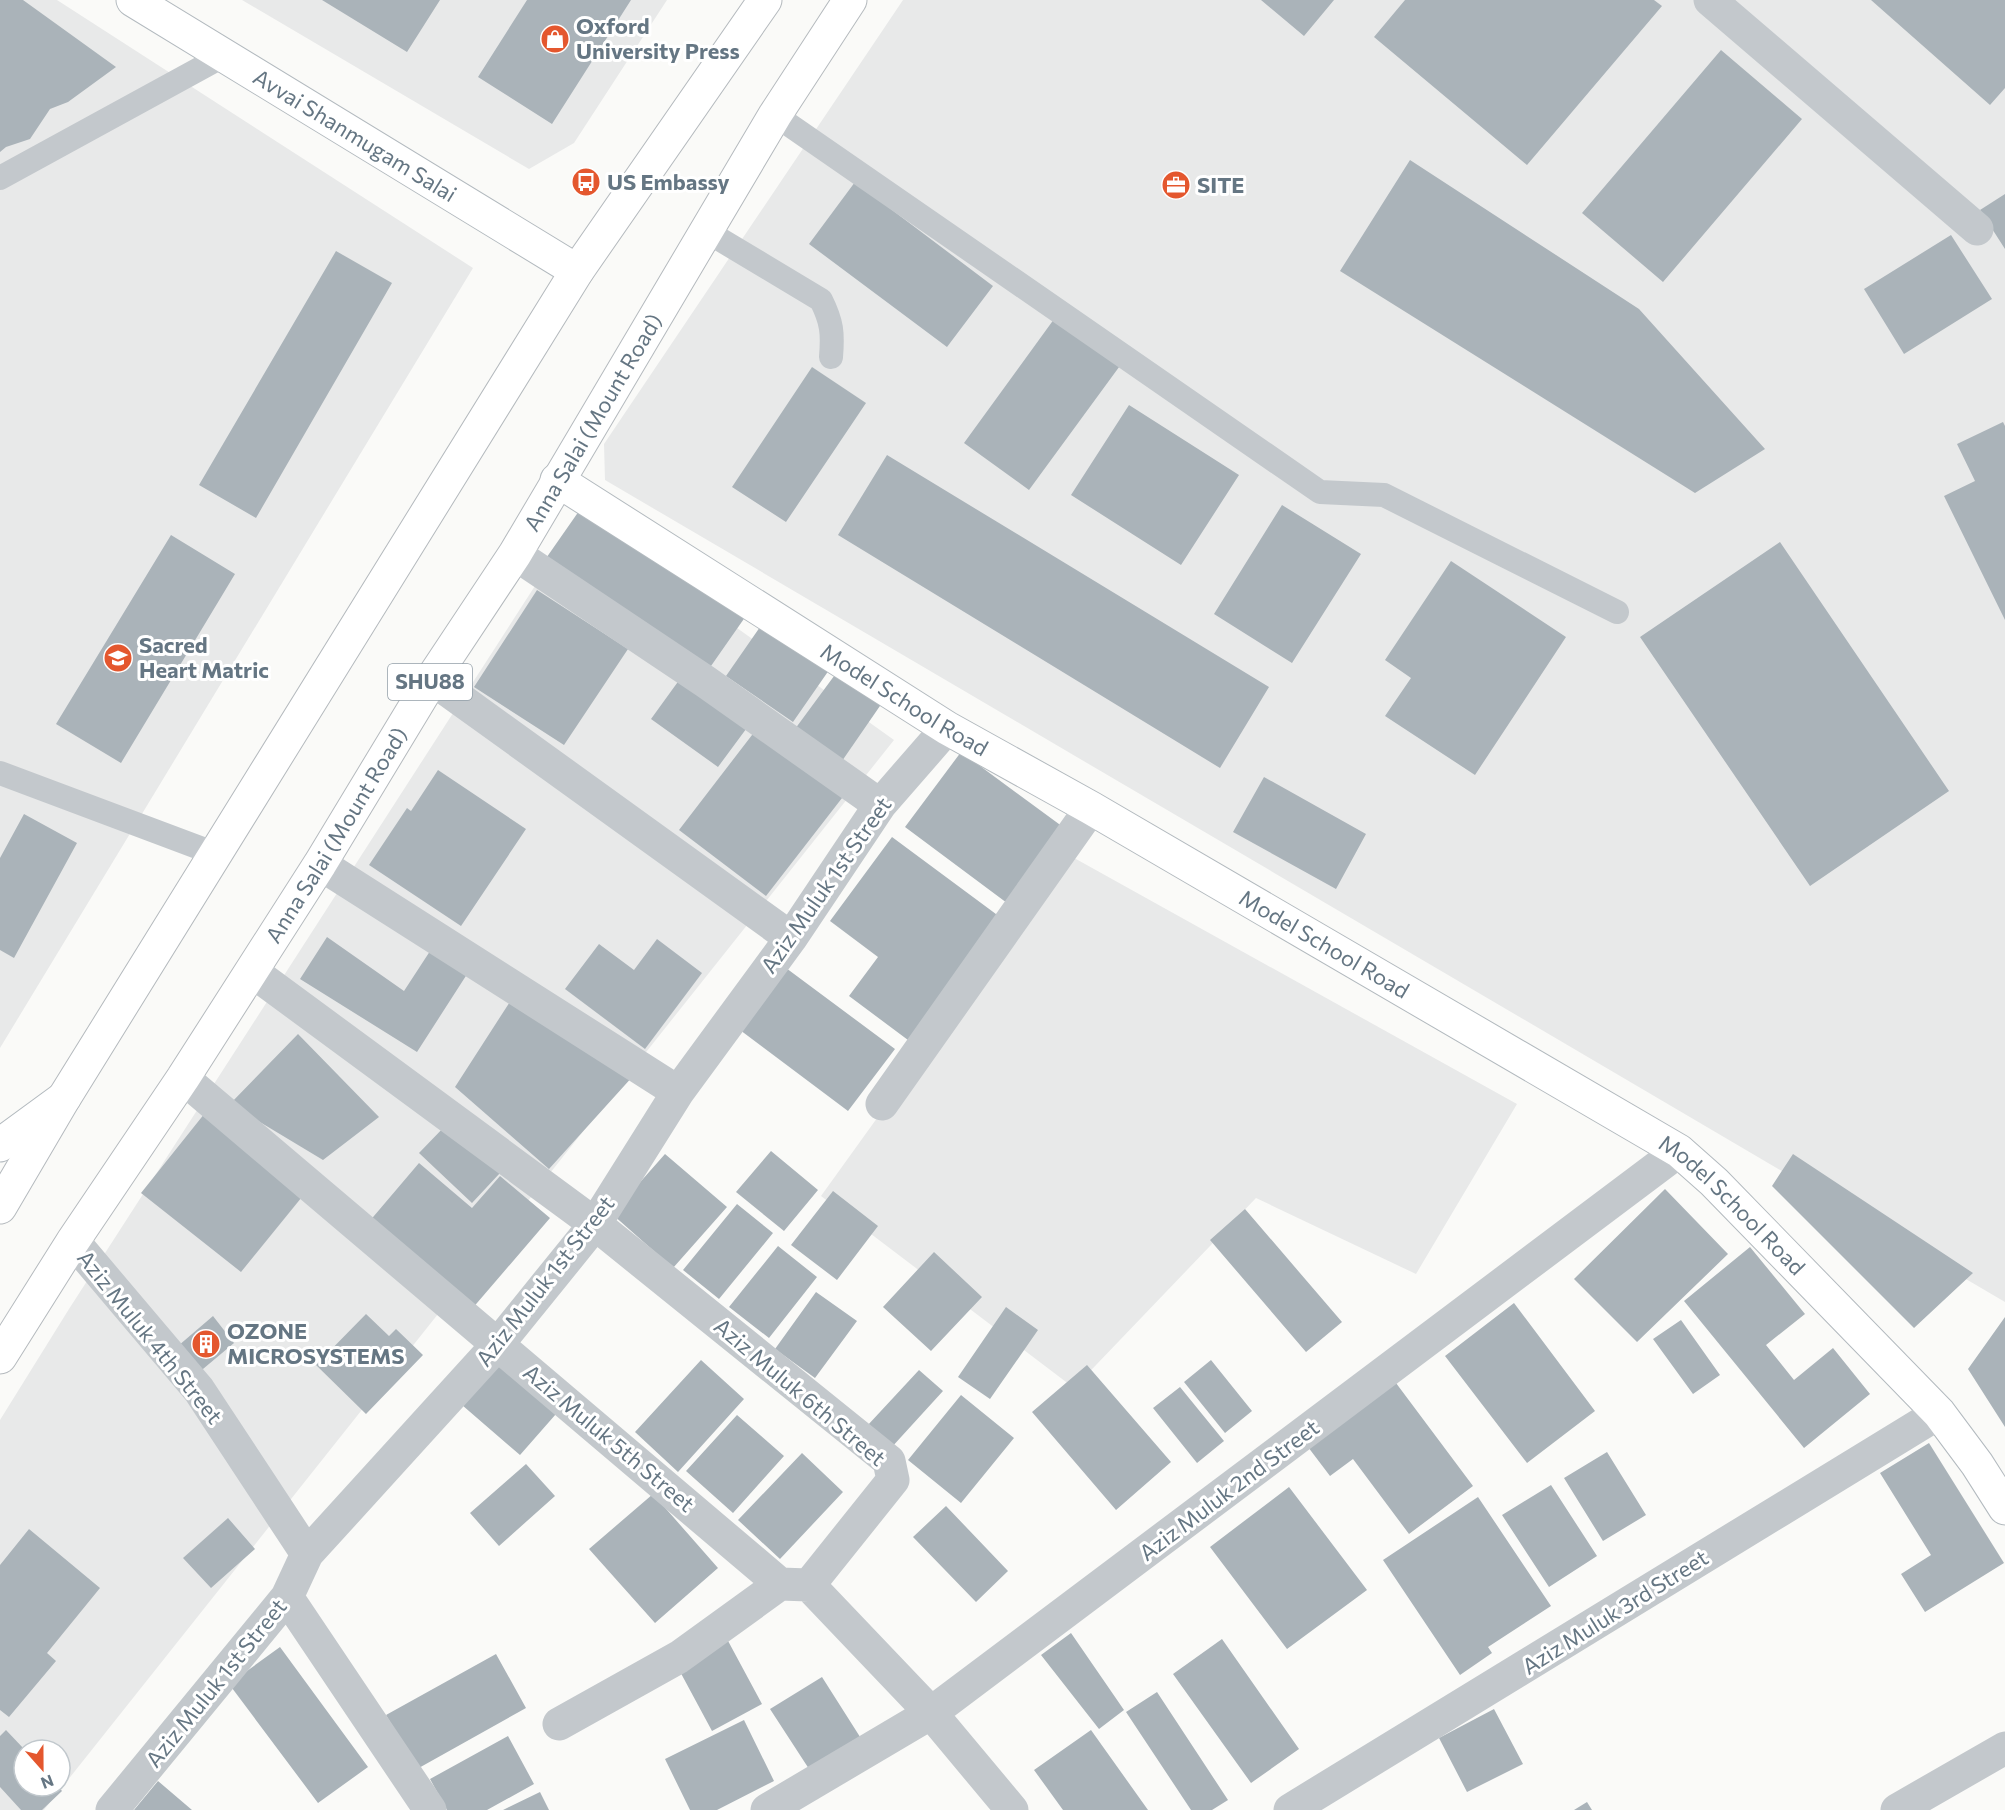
<svg xmlns="http://www.w3.org/2000/svg" width="2005" height="1810" viewBox="0 0 2005 1810" font-family="Commissioner,sans-serif">
<style>
.built{fill:#e8e9e9;fill-rule:evenodd}
.building{fill:#aab3b9}
.lines{fill:none;stroke-linecap:round;stroke-linejoin:round}
.secondary-casing{stroke:#b3babf;stroke-width:35}
.primary-casing{stroke:#b5babe;stroke-width:35}
.lane{stroke:#c3c8cc;stroke-width:24}
.street{stroke:#c3c8cc;stroke-width:33}
.secondary{stroke:#fff;stroke-width:33}
.primary{stroke:#fff;stroke-width:33}
.labels{text-anchor:middle;stroke-width:6;stroke-linejoin:round;paint-order:stroke}
.shield{fill:#fff;stroke:#939fa8;stroke-width:1.5}
.shield-label{font-size:21px;font-weight:bold;fill:#657683}
.poi-label{font-size:22px;font-weight:bold;fill:#657683;stroke:#fff;text-anchor:start}
.street-label{font-size:22px;fill:#657683;stroke:#fff}
</style>
<rect width="100%" height="100%" fill="#fafaf8"/>
<path class="built" d="M0,0h57l416,268 -473,780z
M242,0h425l-93,143 -45,26z
M903,0h1102v1302l-1400,-822 -1,-36z
M580,516l314,224 -850,1070h-44v-390l69,-111zM24,1750h36v36h-36z
M1067,854l450,250 -101,170 -160,-76 -182,190 -253,-192z"/>
<path class="building" d="M0,0h23l93,67 -48,35 -18,7 -20,30 -24,8 -6,5z
M322,0h118l-33,52z
M527,0h104l-79,124 -74,-47z
M1261,0h73l-30,36z
M1405,0h249l8,6 -135,159 -153,-128z
M1871,0h134v88l-15,17z
M1721,50l81,69 -139,163 -81,-69z
M1410,160l229,149 126,140 -70,44 -355,-222z
M855,182l138,104 -46,61 -138,-103z
M2005,194v55l-25,-39z
M1951,235l41,64 -88,55 -40,-65z
M336,251l56,32 -136,235 -57,-33z
M1057,315l65,48 -93,127 -65,-47z
M812,367l54,36 -80,119 -54,-35z
M1129,405l110,70 -58,90 -110,-70z
M2003,422l2,4v194l-61,-124 31,-15 -18,-37z
M887,455l382,232 -49,81 -382,-233z
M586,501l162,112 -44,63 -162,-112z
M1282,505l79,49 -69,109 -78,-49z
M171,535l64,39 -114,189 -65,-39z
M1780,542l169,249 -139,95 -170,-249z
M1451,561l115,76 -91,138 -90,-59 26,-38 -26,-18z
M537,590l91,59 -64,96 -90,-58z
M769,614l67,46 -43,62 -67,-46z
M685,672l67,49 -34,46 -67,-48z
M837,672l45,31 -40,58 -47,-32z
M762,722l87,67 -83,107 -87,-66z
M961,752l102,75 -56,76 -102,-76z
M438,770l88,59 -65,97 -92,-61 38,-57 4,3z
M1264,777l102,57 -30,55 -103,-57z
M24,814l53,29 -63,115 -14,-8v-92z
M892,837l112,83 -92,123 -63,-47 29,-39 -48,-36z
M327,937l77,54 30,-46 37,23 -54,84 -117,-73z
M657,939l45,34 -57,76 -80,-60 34,-45 35,26z
M786,968l109,81 -47,62 -108,-81z
M513,997l121,78 -85,94 -94,-82z
M298,1034l81,83 -56,43 -93,-56z
M205,1113l101,79 -65,80 -100,-79z
M447,1124l53,49 -28,30 -53,-50z
M771,1151l47,39 -34,41 -48,-39z
M665,1154l62,53 -54,61 -61,-54z
M1793,1154l180,119 -59,55 -142,-142z
M419,1163l53,45 28,-32 50,42 -79,92 -103,-87z
M1665,1189l63,65 -91,88 -63,-63z
M833,1191l45,35 -41,54 -46,-35z
M737,1204l36,29 -54,66 -36,-29z
M1245,1209l97,113 -36,30 -96,-112z
M778,1246l39,31 -48,61 -40,-31z
M1750,1247l55,67 -39,31 28,35 39,-32 37,46 -66,54 -120,-147z
M934,1252l48,45 -51,54 -48,-44z
M816,1292l41,29 -42,57 -40,-29z
M1514,1303l81,108 -68,52 -82,-107z
M1006,1307l32,23 -48,69 -32,-22z
M366,1314l23,22 7,-7 27,26 -57,59 -50,-49z
M213,1316l21,27 -37,31 -19,-28z
M2005,1317v110l-37,-58z
M1681,1320l39,55 -27,19 -40,-55z
M701,1360l43,39 -66,73 -43,-40z
M1211,1360l41,51 -27,22 -41,-51z
M498,1364l58,50 -36,41 -58,-50z
M1087,1365l84,97 -55,48 -84,-98z
M919,1370l24,21 -52,57 -24,-22z
M1396,1383l77,103 -64,48 -56,-75 -23,17 -22,-29z
M1180,1387l44,54 -27,22 -44,-55z
M961,1395l53,43 -53,65 -53,-43z
M737,1415l47,41 -51,57 -47,-42z
M1929,1443l75,120 -79,49 -24,-38 30,-19 -51,-82z
M1607,1452l39,63 -43,26 -39,-63z
M802,1453l41,39 -63,67 -42,-39z
M526,1464l29,32 -56,50 -29,-33z
M1551,1485l46,71 -48,31 -47,-72z
M1289,1487l78,103 -80,59 -77,-102z
M653,1494l65,74 -63,55 -66,-74z
M1478,1497l73,109 -63,41 4,6 -32,22 -77,-115z
M946,1506l62,65 -32,31 -63,-65z
M228,1518l27,31 -44,39 -28,-30z
M29,1529l71,59 -53,65 9,8 -47,56 -9,-7v-145z
M1071,1633l53,77 -25,19 -58,-74z
M727,1639l35,65 -50,27 -35,-65z
M1222,1639l77,110 -48,34 -78,-109z
M280,1647l88,120 -50,36 -89,-119z
M496,1654l30,54 -109,61 -31,-54z
M822,1677l40,63 -51,32 -41,-63z
M1157,1692l71,108 -16,10h-21l-65,-98z
M1494,1709l29,55 -56,28 -28,-54z
M744,1720l30,61 -57,29h-27l-25,-51z
M6,1730l18,19v37h34l4,5 -20,19h-21l-21,-23v-51z
M1091,1730l57,80h-85l-29,-40z
M508,1736l26,48 -47,26h-40l-17,-31z
M158,1781l34,29h-58z
M540,1792l9,18h-46z
M1587,1802l5,8h-18z"/>
<g class="lines">
<g class="secondary-casing">
<g id="secondary">
<path id="s1" d="M133,0l444,271"/>
<path id="s2" d="M557,480l390,248 144,80 588,343 35,31 225,231 38,51 28,44"/>
<path d="M0,1145l64,-47"/>
</g>
</g>
<g class="primary-casing">
<g id="primary">
<path d="M0,1207l64,-109 513,-827 188,-271"/>
<path id="s3" d="M0,1357l73,-116 110,-163 137,-214 112,-185 83,-125 260,-439 75,-115"/>
</g>
</g>
<path class="lane" d="M775,115l545,377 64,3 233,117
M0,178l223,-122
M706,231l115,69c11,22 12,33 10,57
M0,773l216,81"/>
<path class="street" d="M1710,0l267,229
M515,554l191,128 174,123
M432,679l359,259
M320,864l358,228
M253,972l342,252 294,237 4,19 -84,105
M183,1078l597,506 29,1 122,128 81,97
M882,1104l209,-296
M73,1241l126,149 108,164
M287,1597l143,213
M559,1724l120,-67 101,-73
M112,1810l175,-213 20,-43 191,-210 97,-120 83,-132 113,-154 89,-133 67,-77
M767,1810l164,-97 748,-562
M1290,1810l649,-397
M1897,1810l108,-62"/>
<use href="#secondary" class="secondary"/>
<use href="#primary" class="primary"/>
</g>
<defs>
<g id="shop-disc" transform="scale(1.5)"><circle r="9.5" fill="#e4572e" stroke="#fff"/><path d="M-5-2.5h2.3a2.7 3.5 0 0 1 5.4 0H5L5.5 6h-11ZM-1.5-2.5h3a1.5 2.3 0 0 0-3 0Z" fill="#fff"/></g>
<g id="bus-disc" transform="scale(1.5)"><circle r="9.5" fill="#e4572e" stroke="#fff"/><path d="M-5-6H5V4H4V6H2V4H-2V6H-4V4H-5ZM-3.5-4V0h7V-4ZM-3.5 1.2v1.5H-2V1.2ZM2 1.2v1.5H3.5V1.2Z" fill="#fff"/></g>
<g id="office-disc" transform="scale(1.5)"><circle r="9.5" fill="#e4572e" stroke="#fff"/><path d="M-6-3h4V-5.5h4V-3h4V5H-6ZM-1-4.5V-3h2v-1.5ZM-6 0V1H6V0Z" fill="#fff"/></g>
<g id="school-disc" transform="scale(1.5)"><circle r="9.5" fill="#e4572e" stroke="#fff"/><path d="M0-5L7-2L0 1L-7-2ZM-4 1L0 2.5L4 1V4Q0 6-4 4Z" fill="#fff"/></g>
<g id="building-disc" transform="scale(1.5)"><circle r="9.5" fill="#e4572e" stroke="#fff"/><path d="M-4-6H4V6H1V3H-1V6H-4ZM-2.5-4.3h1.7v1.8h-1.7ZM.8-4.3h1.7v1.8H.8ZM-2.5-1h1.7V.8h-1.7ZM.8-1h1.7V.8H.8Z" fill="#fff"/></g>
</defs>
<g fill-rule="evenodd">
<use href="#shop-disc" x="555" y="39"/>
<use href="#bus-disc" x="586" y="182"/>
<use href="#office-disc" x="1176" y="185"/>
<use href="#school-disc" x="118" y="658"/>
<use href="#building-disc" x="206" y="1344"/>
</g>
<g class="labels">
<rect class="shield" x="388" y="664" width="84" height="36" rx="4.5"/>
<g class="shield-label">
<text x="430" y="689">SHU88</text>
</g>
<g class="poi-label">
<text x="576" y="34">Oxford<tspan x="576" dy="25">University Press</tspan></text>
<text x="607" y="190">US Embassy</text>
<text x="1197" y="193">SITE</text>
<text x="139" y="653">Sacred<tspan x="139" dy="25">Heart Matric</tspan></text>
<text x="227" y="1339">OZONE<tspan x="227" dy="25">MICROSYSTEMS</tspan></text>
</g>
<g class="street-label">
<text dy="8" stroke="none"><textPath href="#s1" startOffset="260">Avvai Shanmugam Salai</textPath></text>
<text dy="8" stroke="none"><textPath href="#s3" startOffset="1107">Anna Salai (Mount Road)</textPath></text>
<text dy="8" stroke="none"><textPath href="#s2" startOffset="411">Model School Road</textPath></text>
<text dy="8" stroke="none"><textPath href="#s3" startOffset="621">Anna Salai (Mount Road)</textPath></text>
<text transform="translate(826 885) rotate(-55)" y="8">Aziz Muluk 1st Street</text>
<text dy="8" stroke="none"><textPath href="#s2" startOffset="897">Model School Road</textPath></text>
<text dy="8" stroke="none"><textPath href="#s2" startOffset="1383">Model School Road</textPath></text>
<text transform="translate(545 1281) rotate(-52)" y="8">Aziz Muluk 1st Street</text>
<text transform="translate(150 1337) rotate(51)" y="8">Aziz Muluk 4th Street</text>
<text transform="translate(800 1392) rotate(40)" y="8">Aziz Muluk 6th Street</text>
<text transform="translate(609 1438) rotate(40)" y="8">Aziz Muluk 5th Street</text>
<text transform="translate(1229 1490) rotate(-37)" y="8">Aziz Muluk 2nd Street</text>
<text transform="translate(1615 1612) rotate(-32)" y="8">Aziz Muluk 3rd Street</text>
<text transform="translate(216 1683) rotate(-51)" y="8">Aziz Muluk 1st Street</text>
</g>
</g>
<g transform="translate(42 1768) rotate(159)"><circle r="28" fill="#ffffff" stroke="#c1c8cd" stroke-width="1.5"/>
<path d="M0-4.5L10 22L0 15L-10 22Z" fill="#e4572e"/>
<text y="-9" font-size="16" font-weight="bold" text-anchor="middle" fill="#657683">N</text>
</g>
</svg>
